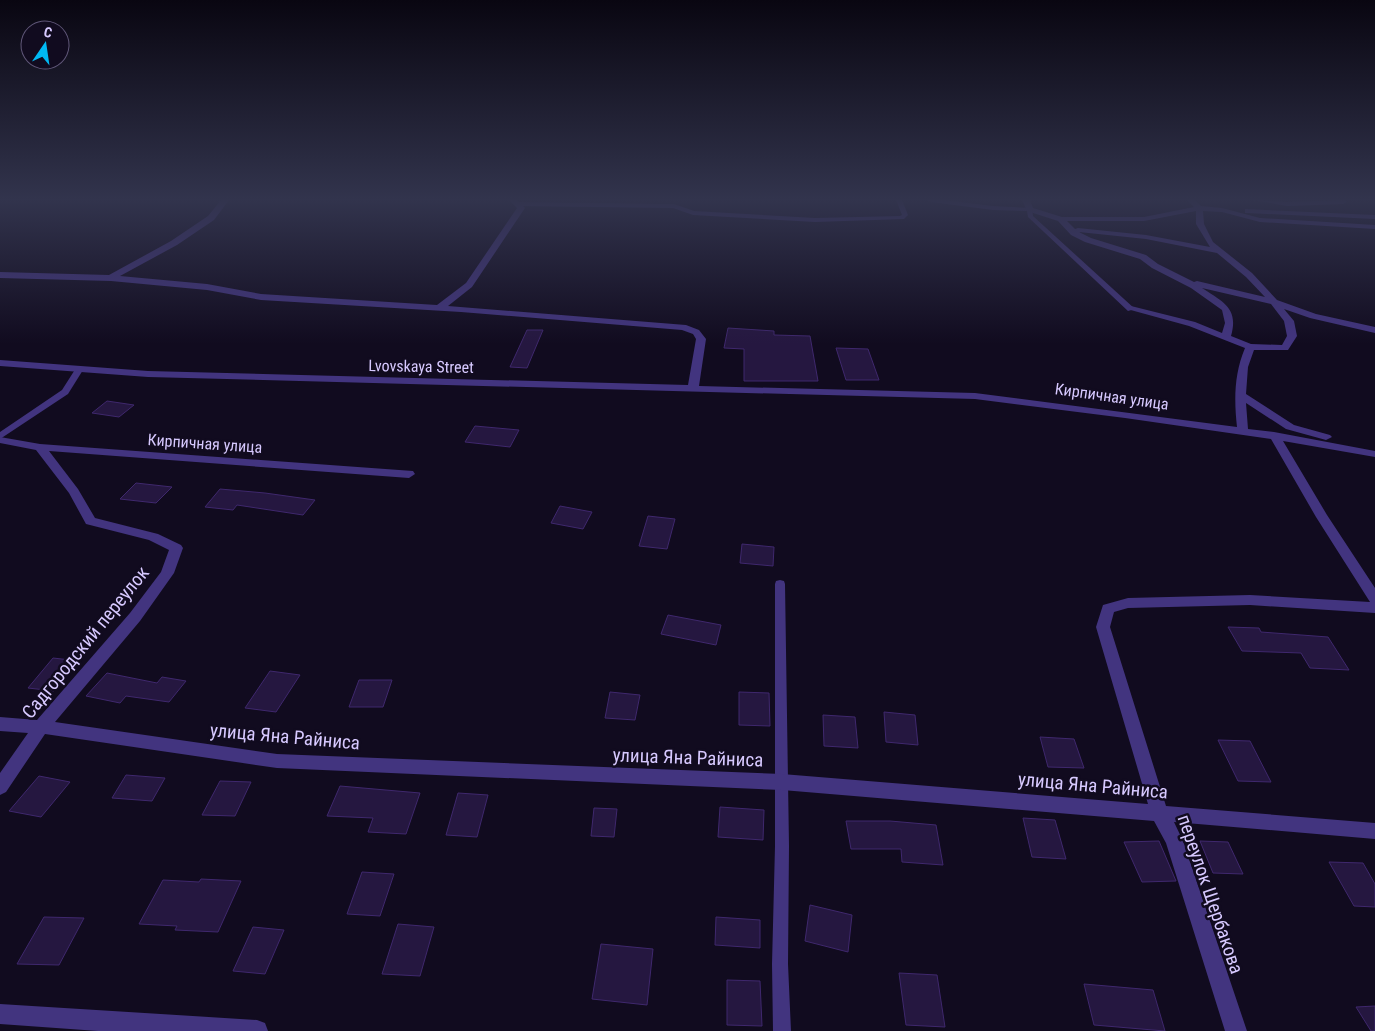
<svg xmlns="http://www.w3.org/2000/svg" width="1375" height="1031" viewBox="0 0 1375 1031" font-family="'Roboto Condensed',sans-serif">
<style>
.building{fill:#251740;stroke:#3f286d}
.lines{fill:none;stroke-linecap:round;stroke-linejoin:round}
.lane{fill:#42347f;fill-rule:evenodd}
.street{fill:#42347f;fill-rule:evenodd}
.labels{text-anchor:middle;stroke-width:5;stroke-linejoin:round;paint-order:stroke}
.street-label{font-size:16px;fill:#d7c9ff;stroke:#110b1f}
.near-street-label{font-size:19px;fill:#d7c9ff;stroke:#110b1f}
</style>
<rect width="100%" height="100%" fill="#110b1f"/>
<path class="building" d="M728,328l46,3v4l36,1 8,45h-74v-32l-20,-1z
M527,330h16l-16,38 -17,-1z
M836,348l32,1 11,31h-33z
M107,401l27,4 -15,12 -27,-4z
M475,426l44,4 -9,17 -45,-5z
M136,483l36,4 -16,16 -36,-4z
M220,489l45,4 50,7 -12,15 -66,-10 -4,5 -28,-3z
M560,506l32,6 -9,17 -32,-6z
M648,516l27,3 -8,30 -28,-3z
M742,544l32,3 -1,19 -33,-3z
M668,615l53,10 -5,20 -55,-11z
M1228,627l31,1 2,4 67,5 21,33 -39,-2 -9,-15 -59,-2z
M53,658l26,3 -25,30 -26,-3z
M270,671l30,4 -24,37 -31,-4z
M107,673l50,10 5,-6 24,4 -17,21 -43,-6 -6,7 -34,-7z
M359,680h33l-9,27h-34z
M610,692l30,3 -5,25 -30,-2z
M739,692l30,1 1,33 -31,-1z
M884,712l31,3 3,30 -32,-3z
M823,715l32,2 3,31 -34,-2z
M1040,737l34,2 10,29 -36,-1z
M1218,740l32,1 21,41 -33,-1z
M126,775l39,3 -13,23 -40,-3z
M39,776l31,6 -29,35 -32,-6z
M220,781l31,1 -16,34 -33,-1z
M340,786l80,7 -14,41 -38,-2 5,-14 -46,-2z
M458,793l30,2 -11,42 -31,-2z
M720,807l44,3 -1,30 -45,-3z
M594,808l23,1 -3,28 -23,-1z
M1023,818l32,2 11,39 -34,-2z
M846,821h44l46,4 7,40 -41,-3 -1,-13h-50z
M1159,841l17,40 -34,1 -18,-40z
M1200,841l28,1 15,32 -30,-1z
M1329,862l34,1 12,21v23l-21,-1z
M362,872l32,2 -14,42 -33,-2z
M201,879l40,2 -23,51 -43,-2 2,-4 -38,-2 24,-44 36,2z
M810,905l42,10 -4,37 -43,-11z
M44,917l40,1 -25,47 -42,-1z
M716,917l44,3v28l-45,-3z
M398,924l36,3 -14,49 -38,-2z
M253,927l31,3 -19,44 -32,-3z
M601,944l52,5 -6,56 -55,-6z
M899,973l38,2 8,52 -39,-2z
M727,980l33,1 2,45 -35,-1z
M1084,984l69,6 12,41 -71,-6z
M1375,1006v25h-4l-15,-24z"/>
<g class="lines">
<path class="lane" d="M896,200h6l6,15 -4,4 -89,3 -122,-7 -20,-7 -156,-2 -3,-2 3,-2 157,2 20,7 121,7 85,-2 2,-1z
M928,200h16l49,6 39,2 1,8 102,93 -7,2 -100,-94 -1,-6 -34,-1 -62,-8z
M76,368h6l1,2 -15,24 -68,45v-7l62,-42z
M780,580l4,1 1,3 4,262 -1,118 3,67h-18l-1,-67 3,-118v-262l1,-3z"/>
<path class="street" d="M221,200h8l-15,20 -37,25 -57,31 87,8 54,10 176,11 29,-22 51,-75 -8,-8h8l8,8 -53,79 -24,19 238,19 13,5 7,9 -7,47 276,7 262,34c-3,-27 -3,-53 8,-79l-56,-22 -62,-17 4,-3 64,16 27,11 3,-10 -3,-13 -31,-22 -39,-20 -12,-9 -55,-17 -14,-7 -13,-14 -31,-10 -5,-11h8l3,8 29,9h82l50,-10 -7,-7h8l6,6 21,2 38,10 115,7v4l-115,-7 -38,-10 -19,-1 1,13 9,18 39,31 25,27 39,14 59,13v6l-65,-15 -26,-9 10,12 3,15 -9,14h-34l-6,17 -2,27 48,31 36,10 2,2 -6,3 -40,-11 -40,-26 2,26 26,3 101,19v6l-92,-16 44,74 48,73v25l-125,-8 -122,3 -14,4 -4,15 56,179 209,17v16l-201,-17 9,19 64,190h-22l-59,-188 -12,-22 -372,-31 -505,-22 -232,-34 -39,58 -6,3v-22l28,-40 -28,-2v-14l37,3 93,-107 31,-41 8,-22 -20,-10 -63,-16 -17,-31 -33,-43 -36,-7v-6l40,7 373,27 2,3 -6,4 -360,-27 29,38 17,29 63,16 23,11 2,3 -9,25 -34,48 -85,101 222,32 505,20 366,30 -52,-177 7,-22 25,-7 122,-3 120,7 -54,-85 -45,-78 -146,-21 -150,-19 -827,-22 -148,-11v-6l148,11 540,14 8,-46 -3,-5 -11,-4 -221,-18 -200,-12 -54,-10 -96,-9 -111,-3v-6l109,3 62,-34 37,-25zM1196,211v13l14,23 -64,-12 -68,-7 -3,1 -8,-8h77zM1079,232l67,7 71,14 29,24 19,20 -68,-16 -3,1 -36,-18 -12,-9 -55,-17zM1202,288l69,16 13,17 3,15 -5,9 -31,-1 -20,-8c8,-28 -8,-34 -29,-48z
M1253,200l34,2 57,-2 3,2 -4,2 -56,2z
M1245,209l130,6v4l-127,-6h-3z
M0,1004l257,16 8,3 3,8h-170l-98,-7z"/>
</g>
<linearGradient id="sky" x2="0" y2="1"><stop stop-color="#090611"/><stop offset="0.58" stop-color="#32344d"/><stop offset="1" stop-color="#32344d" stop-opacity="0"/></linearGradient>
<rect width="1375" height="344" fill="url(#sky)"/>
<g class="labels">
<g class="street-label">
<text transform="translate(421 366) rotate(1)" y="6">Lvovskaya Street</text>
<text transform="translate(1112 396) rotate(8)" y="6">Кирпичная улица</text>
<text transform="translate(205 443) rotate(4)" y="6">Кирпичная улица</text>
</g>
<g class="near-street-label">
<text transform="translate(85 642) rotate(-51)" y="7">Садгородский переулок</text>
<text transform="translate(285 736) rotate(5)" y="7">улица Яна Райниса</text>
<text transform="translate(688 757) rotate(2)" y="7">улица Яна Райниса</text>
<text transform="translate(1093 785) rotate(5)" y="7">улица Яна Райниса</text>
<text transform="translate(1211 894) rotate(71)" y="7">переулок Щербакова</text>
</g>
</g>
<g transform="translate(45 45) rotate(13)"><circle r="24" fill="#110b1f" stroke="#605779"/>
<path d="M0-4L9 19L0 12L-9 19Z" fill="#00b9f4"/>
<text y="-8" font-size="14" font-weight="bold" text-anchor="middle" fill="#d7c9ff">С</text>
</g>
</svg>
